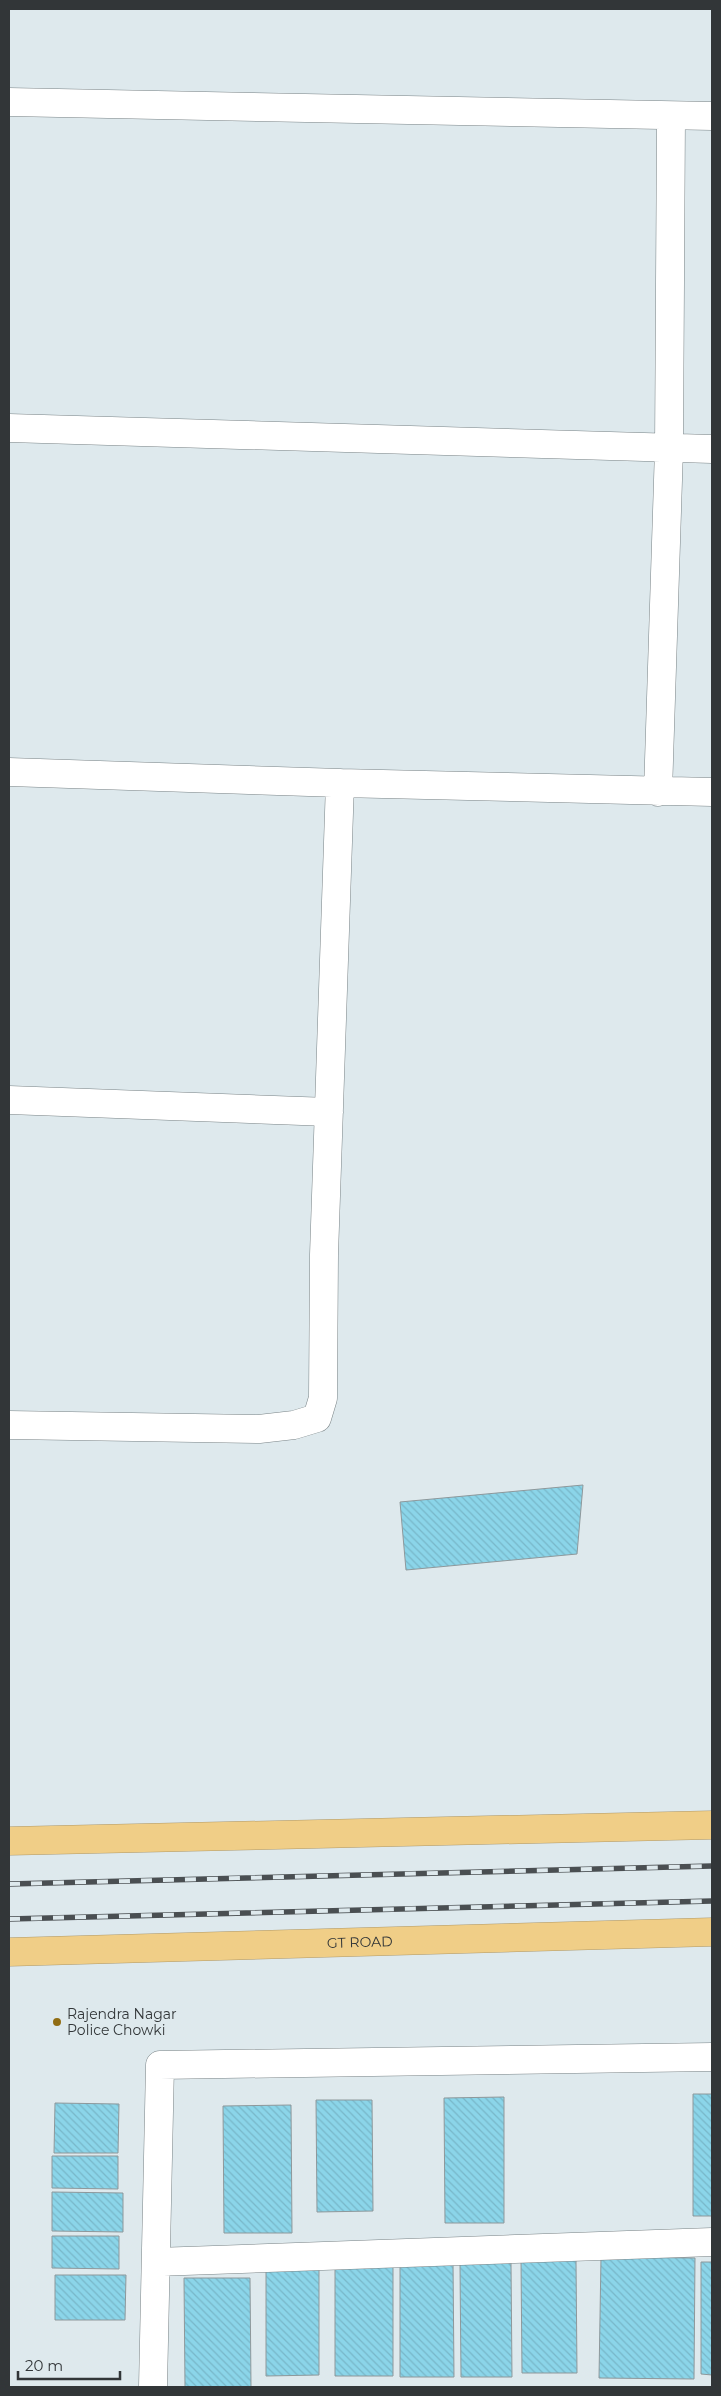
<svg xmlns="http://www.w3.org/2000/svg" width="721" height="2396" viewBox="0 0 721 2396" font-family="Montserrat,sans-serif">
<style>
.building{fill:url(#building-back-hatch);stroke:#8e989b}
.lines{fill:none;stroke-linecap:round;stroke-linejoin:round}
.street-casing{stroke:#798386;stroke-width:29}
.highway-casing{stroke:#ae996b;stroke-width:29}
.street{stroke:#fff;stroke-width:28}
.highway{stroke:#f0ce87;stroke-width:28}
.rail-casing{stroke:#4a4f52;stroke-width:5.5}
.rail{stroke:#dee9ed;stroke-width:4;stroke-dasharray:11;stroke-linecap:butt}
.poi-dot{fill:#916d13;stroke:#dee9ed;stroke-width:2}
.labels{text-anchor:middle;stroke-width:4;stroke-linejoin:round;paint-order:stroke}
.street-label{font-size:14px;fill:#323638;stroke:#dee9ed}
.poi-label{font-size:14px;fill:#323638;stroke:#dee9ed;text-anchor:start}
</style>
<defs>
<pattern id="building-back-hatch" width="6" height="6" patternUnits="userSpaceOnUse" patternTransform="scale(1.25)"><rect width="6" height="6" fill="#8bd5e9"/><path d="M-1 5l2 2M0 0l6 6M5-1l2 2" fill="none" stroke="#78b7c9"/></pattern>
</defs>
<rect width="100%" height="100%" fill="#dee9ed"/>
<path class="building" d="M583,1485l-6,69 -171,16 -6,-68z
M693,2094h19v122h-19z
M504,2097v126h-59l-1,-125z
M316,2100h56l1,111 -56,1z
M55,2103l64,1 -1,49h-64z
M291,2105l1,128h-68l-1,-127z
M52,2156h66v33l-66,-1z
M52,2192l71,1v39l-71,-1z
M52,2236h67v33l-67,-1z
M601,2257l94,1 -1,121 -95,-1z
M521,2260h55l1,113h-55z
M400,2261h53l1,116h-54z
M701,2262h11v113l-11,-1z
M511,2263l1,114h-51l-1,-113z
M335,2266h58v110h-58z
M266,2267h53v108l-53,1z
M55,2275h71l-1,45h-70z
M184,2278h66l1,109h-66z"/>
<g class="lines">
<g class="street-casing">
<path id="street" d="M9,102l703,14
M9,428l703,21
M9,772l331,11
M658,792l11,-343 2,-333
M9,1100l320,12
M9,1425l250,4 35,-4 23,-7 6,-20 1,-143 16,-472 372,9
M156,2262l556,-20
M153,2387l7,-322 552,-8"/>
</g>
<g class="highway-casing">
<g id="highway">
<path d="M9,1841l703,-16"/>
<path id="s1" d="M9,1952l703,-20"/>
</g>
</g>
<use href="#street" class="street"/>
<use href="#highway" class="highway"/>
<g class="rail-casing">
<path id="rail" d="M9,1884l703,-18
M9,1919l703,-18"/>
</g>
<use href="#rail" class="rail"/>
</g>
<circle class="poi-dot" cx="57" cy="2022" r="5"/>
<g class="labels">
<g class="street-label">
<text dy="5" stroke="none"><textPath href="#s1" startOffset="351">GT ROAD</textPath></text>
</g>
<g class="poi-label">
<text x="67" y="2019">Rajendra Nagar<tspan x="67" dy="16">Police Chowki</tspan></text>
</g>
</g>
<rect width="721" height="2396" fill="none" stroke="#323638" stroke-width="20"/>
<path d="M18 2371v8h102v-8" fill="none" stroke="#323638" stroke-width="2.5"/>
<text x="25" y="2371" font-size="15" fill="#323638" stroke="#dee9ed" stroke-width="4" paint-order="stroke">20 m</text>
</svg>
